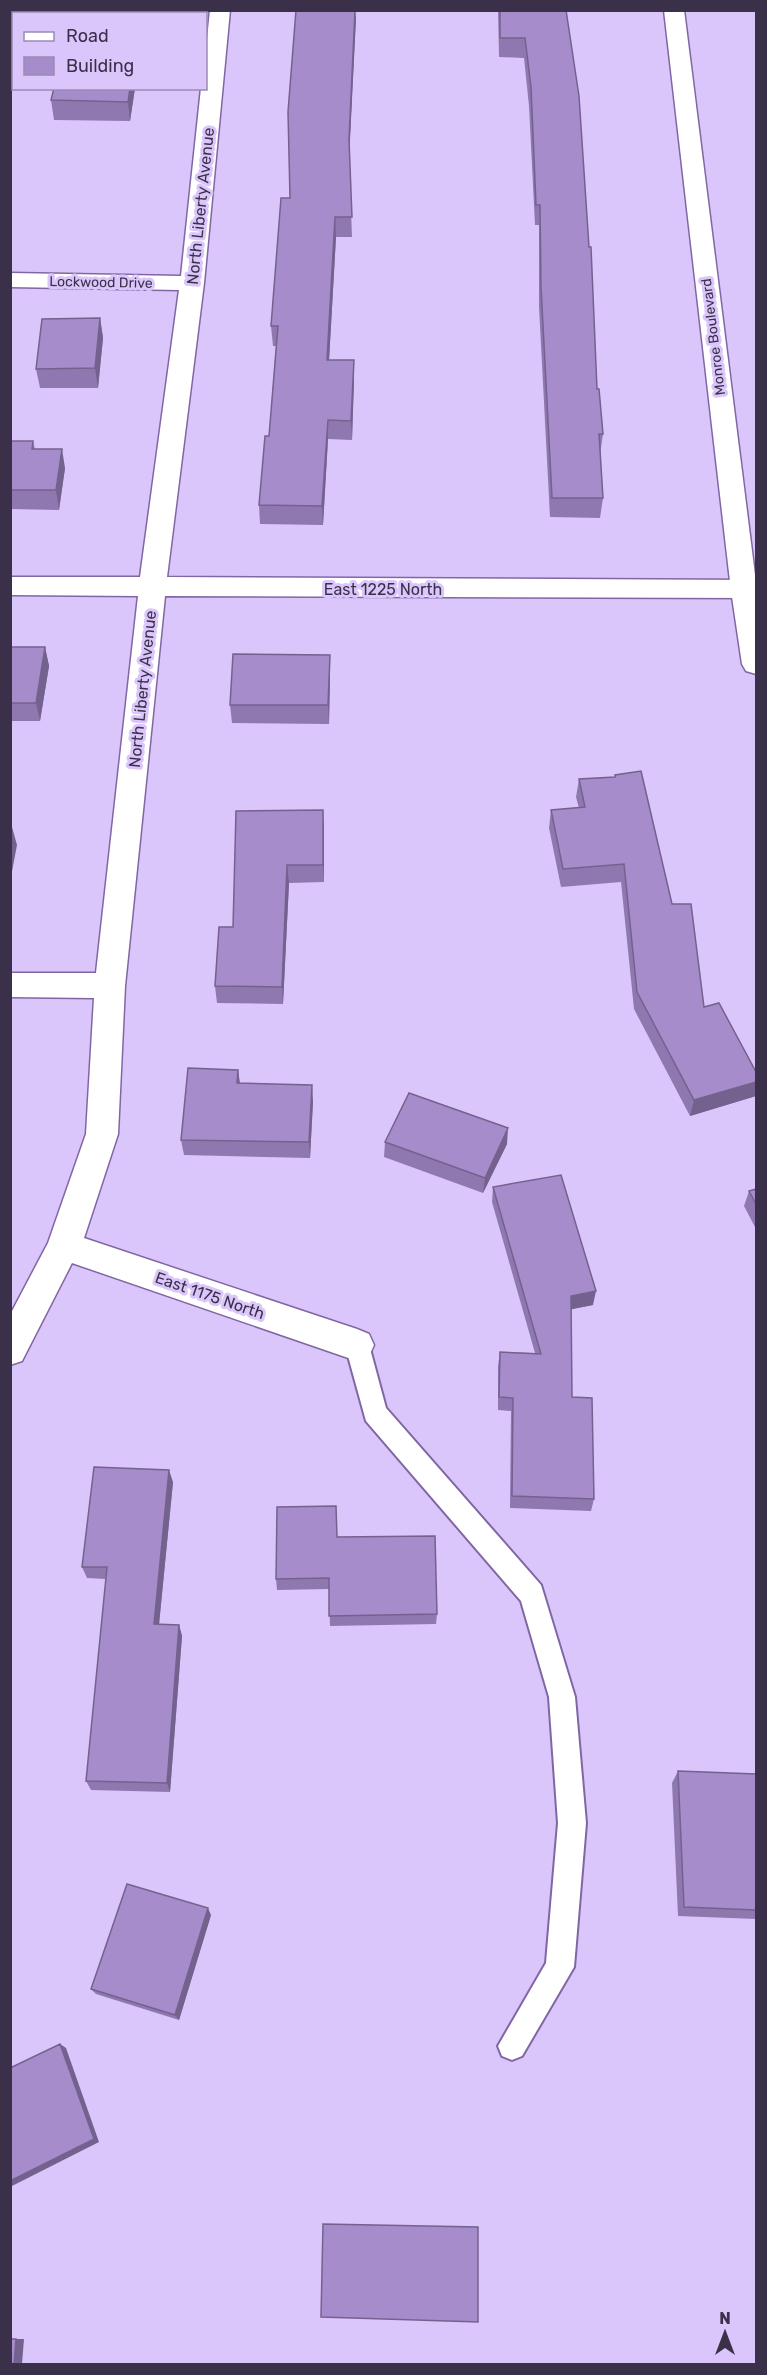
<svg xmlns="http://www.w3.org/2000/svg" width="767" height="2375" viewBox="0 0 767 2375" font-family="Rubik,sans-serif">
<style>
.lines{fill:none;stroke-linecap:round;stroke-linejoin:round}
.service-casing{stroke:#8067a3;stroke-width:4}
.minor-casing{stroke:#8067a3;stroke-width:3}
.tertiary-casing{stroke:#8067a3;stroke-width:3}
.service{fill:#fff;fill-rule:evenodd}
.minor{fill:#fff;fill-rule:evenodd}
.tertiary{fill:#fff;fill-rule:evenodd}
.wall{fill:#8f78af}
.shaded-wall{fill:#74628e}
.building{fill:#a68ccb;stroke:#74628e;stroke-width:1.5}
.labels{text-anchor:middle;stroke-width:6;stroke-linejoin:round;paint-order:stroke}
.far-street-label{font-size:14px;fill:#3b304a;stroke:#dbc6fb}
.street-label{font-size:16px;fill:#3b304a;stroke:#dbc6fb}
</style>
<rect width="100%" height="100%" fill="#dbc6fb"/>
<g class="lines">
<g class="service-casing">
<path id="service" d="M357,1334l8,3 4,8 17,63 155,177 34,112 11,126 -12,144 -52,89 -10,4 -10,-4 -4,-10 48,-83 12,-140 -9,-126 -28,-96 -155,-180 -21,-76 4,-8z"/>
</g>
<g class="minor-casing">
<path id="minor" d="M210,10h20l-26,273 -37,294 589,3v18l-591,-2 -40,390 -7,148 -34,104 273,91 12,5 5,11 -5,11 -12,5 -285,-98 -50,98 -12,4v-50l38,-72 38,-109 8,-136 -84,-1v-24h86l42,-377 -128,-1v-18h130l39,-287 -169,-3v-14l171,3 20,-188h5v-39z
M10,38h4v12h-4z"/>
</g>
<g class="tertiary-casing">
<path id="tertiary" d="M664,10h20l72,573v91l-10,-3 -4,-7 -11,-74z"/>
</g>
<use href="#service" class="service"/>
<use href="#minor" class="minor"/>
<use href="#tertiary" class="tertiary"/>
</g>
<path class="wall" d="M498,10h68l31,379 6,45 -3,20 3,44 -3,20 -50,-1 -11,-210v-82h-4l-6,-119 -5,-48 -25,-1z
M356,18l-7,137 3,82h-16l-7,123h25v19l-2,61 -24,-1 -5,86 -63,-1 -1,-19 10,-69 7,-90h-3l-2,-20 19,-128z
M54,88h81l-5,33 -76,-1 -3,-20z
M100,318l3,20 -5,50h-58l-4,-19z
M10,441h23l2,8 30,19 -6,42 -49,-1z
M10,647h35l4,19 -9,55h-30z
M330,655v18l-1,51 -97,-1 -2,-18z
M579,779l93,125 32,103 52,89 -66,20 -56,-107 -13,-127 -60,5 -12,-59 2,-18 28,-2 -3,-11z
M236,811l88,17v54l-35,1 -6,121 -66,-1 -2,-17 18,-59z
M238,1070l2,13 73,18 -3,57 -126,-3 -3,-15z
M385,1142l122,2 -24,49 -99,-36z
M493,1187l100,118 -22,4 1,88 22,102 -3,12 -81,-3 1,-97 -13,-1v-44l2,-14 35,1 -43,-151z
M756,1189v40l-12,-23 5,-15z
M173,1482l-14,142 20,1 3,11 -12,156 -79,-2 -5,-9 20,-202 -19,-1 -5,-11z
M337,1518v19l100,77 -1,10 -106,2 -1,-37 -52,1 -1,-11z
M678,1771l78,3v145l-78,-3 -6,-133z
M211,1915l-32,105 -83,-26 -5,-5z"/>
<path class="shaded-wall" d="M355,10l1,8 -7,142v-20z
M130,88h5l-5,33 -2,-19z
M335,217l1,20 -8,142 -1,-19z
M100,318l3,20 -5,50 -3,-20z
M354,360v19l-2,61 -1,-19z
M328,420v19l-5,86 -1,-19z
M62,449l3,19 -6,42 -3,-20z
M45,647l4,19 -9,55 -4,-18z
M330,655v18l-1,51 -1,-19z
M323,810l1,18v54l-1,-17z
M12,827l5,18 -7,37v-45z
M287,865l2,18 -6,121 -1,-17z
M238,1070l2,16 -3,-3z
M756,1082v14l-66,20 4,-16z
M312,1085l1,16 -3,57 -1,-16z
M508,1128l-1,16 -24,49 2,-15z
M596,1291l-3,14 -25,5 3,-14z
M169,1470l4,12 -15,153 -4,-11z
M179,1625l3,11 -12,156 -3,-9z
M208,1908l3,7 -32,105 -4,-5z
M60,2044l6,4 33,94 -89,45v-6z
M16,2339h8l-2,25h-8z"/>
<path class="building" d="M296,10h59l-6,130 3,77h-17l-8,143h27l-3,61 -23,-1 -6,86 -63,-1 6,-69h4l9,-110h-7l10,-128h9l-2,-86z
M500,10h66l13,86 10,151h2l6,142h2l4,45h-4l4,64h-51l-11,-211 -1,-82h-4l-5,-118 -6,-49h-25z
M54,88h76l-2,14 -77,-2z
M100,318l-5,50 -59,1 6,-50z
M10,441h23l-1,8h30l-6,41h-46z
M10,647h35l-9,56h-26z
M233,654l97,1 -2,50h-98z
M641,771l31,133h19l13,103 15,-4 37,69v10l-62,18 -57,-108 -13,-128 -61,5 -12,-59 34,-3 -6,-28 36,-2v-2z
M323,810v55h-36l-5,122 -67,-1 4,-59h14l3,-116z
M188,1068l50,2 -1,13 75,2 -3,57 -128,-2z
M409,1093l99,35 -23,50 -100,-36z
M561,1175l35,116 -25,5 1,101 20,1 2,101 -82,-3 1,-98 -14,-1 1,-45 41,2 -48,-167z
M756,1189v15l-7,-13z
M94,1467l75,3 -15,154 25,1 -12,158 -81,-2 21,-214h-25z
M336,1506l1,31 98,-1 2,78 -108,2v-38l-53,1 1,-72z
M678,1771l78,3v136l-72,-3z
M127,1884l81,24 -33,107 -84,-26z
M60,2044l34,95 -84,42v-113z
M323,2224l155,3v95l-157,-5z
M10,2339h6l-2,25h-4z"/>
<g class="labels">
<g class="far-street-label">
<text transform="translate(101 282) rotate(1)" y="5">Lockwood Drive</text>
<text transform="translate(713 337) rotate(-97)" y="5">Monroe Boulevard</text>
</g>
<g class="street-label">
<text transform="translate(200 206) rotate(-84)" y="6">North Liberty Avenue</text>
<text x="383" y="595">East 1225 North</text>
<text transform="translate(142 689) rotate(-84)" y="6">North Liberty Avenue</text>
<text transform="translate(210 1295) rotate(19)" y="6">East 1175 North</text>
</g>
</g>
<rect width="767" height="2375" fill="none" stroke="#3b304a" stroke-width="24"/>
<rect x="12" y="12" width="195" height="78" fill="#dbc6fb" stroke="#9b8ab4" stroke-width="1.5"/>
<rect x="24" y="32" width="30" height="9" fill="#ffffff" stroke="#9b8ab4" stroke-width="1.5"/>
<text x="66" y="42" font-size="18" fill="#3b304a">Road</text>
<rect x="24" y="57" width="30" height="18" fill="#a68ccb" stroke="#9b8ab4" stroke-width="1.5"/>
<text x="66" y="72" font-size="18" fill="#3b304a">Building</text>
<g transform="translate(725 2333)" stroke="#dbc6fb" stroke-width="4.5" paint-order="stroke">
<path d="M0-4.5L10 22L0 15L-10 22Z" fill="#3b304a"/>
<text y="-9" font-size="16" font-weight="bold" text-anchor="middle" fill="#3b304a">N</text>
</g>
</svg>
